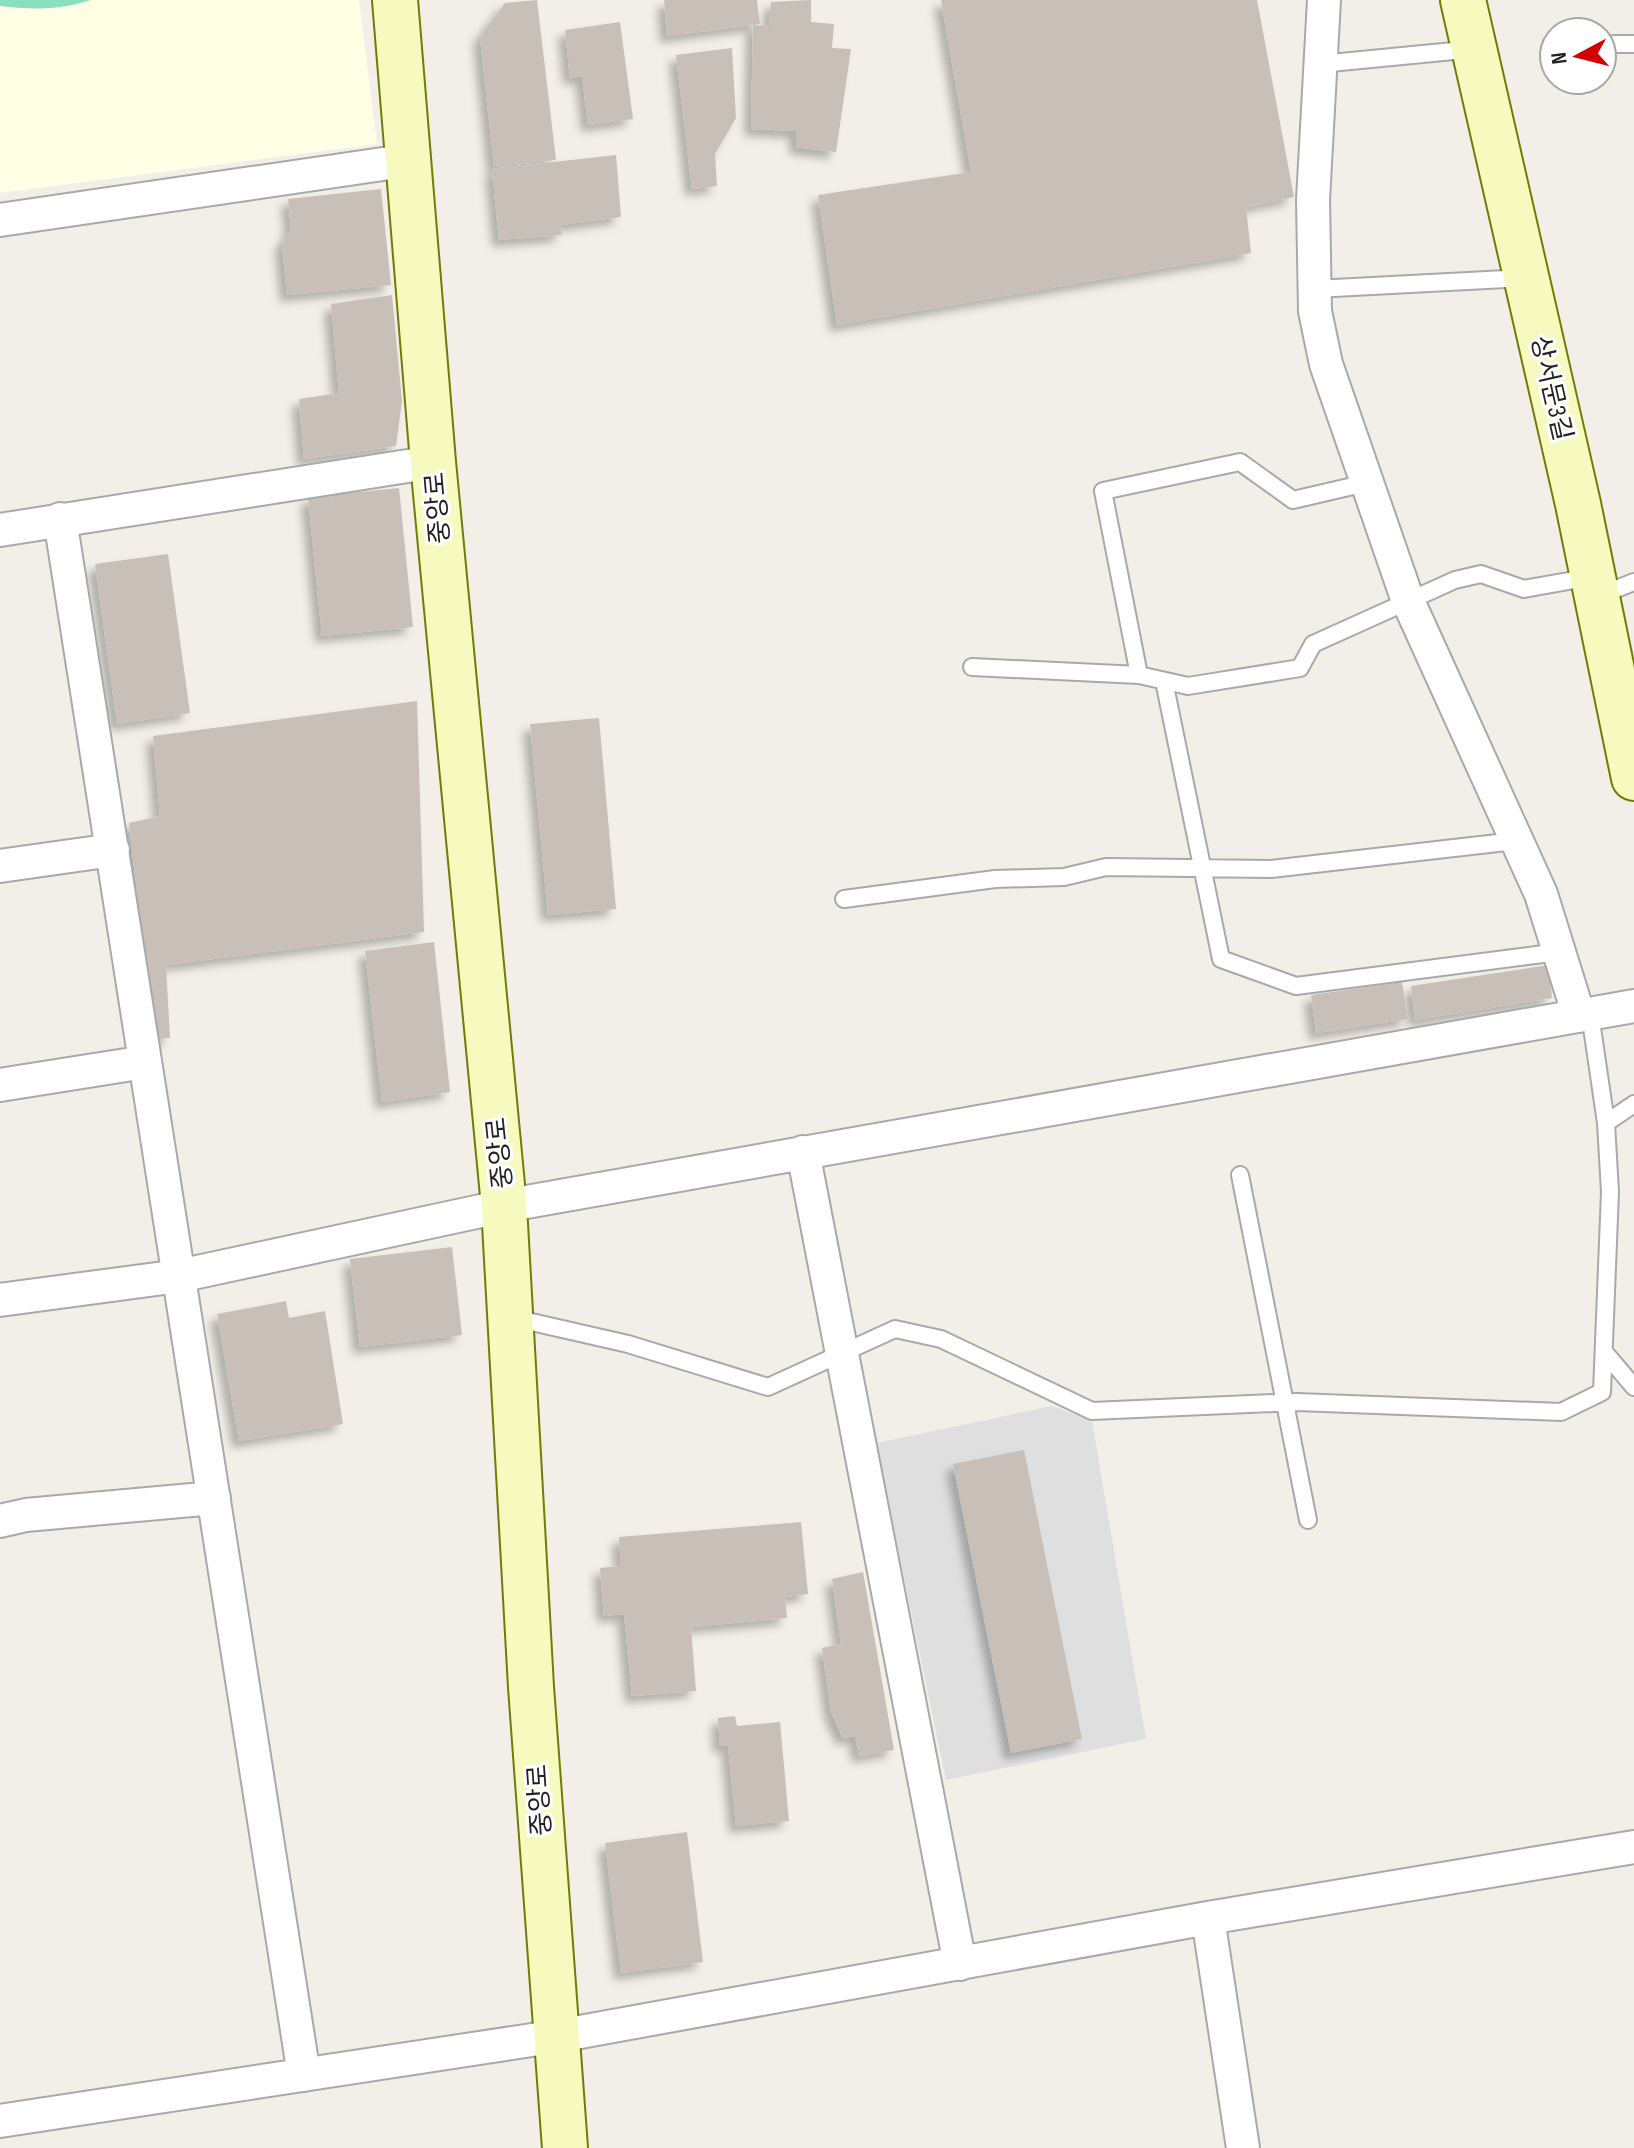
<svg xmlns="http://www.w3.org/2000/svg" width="1634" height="2148" viewBox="0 0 1634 2148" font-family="'Sofia Sans Condensed','Noto Sans KR',sans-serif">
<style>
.residential{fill:#e0dfdf}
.education{fill:#ffffe5}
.pitch{fill:#88e0be}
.building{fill:#c7bfb8;filter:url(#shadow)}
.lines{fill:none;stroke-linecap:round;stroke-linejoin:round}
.lane-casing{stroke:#a9a9a9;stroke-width:20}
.street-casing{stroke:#a9a9a9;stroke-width:36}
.secondary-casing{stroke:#707d05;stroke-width:48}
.lane{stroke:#fff;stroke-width:16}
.street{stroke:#fff;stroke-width:32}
.secondary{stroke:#f7fabf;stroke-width:44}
.labels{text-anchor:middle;stroke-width:6;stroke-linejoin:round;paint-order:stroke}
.street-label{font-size:26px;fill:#222;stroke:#fff}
</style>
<defs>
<filter id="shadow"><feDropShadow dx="-7" dy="7" stdDeviation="4" flood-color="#0004"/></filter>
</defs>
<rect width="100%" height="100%" fill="#f2efe9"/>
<path class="residential" d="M1052,1406l40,15 54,318 -200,41 -70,-337z"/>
<path class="education" d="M0,0h359l18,144 -377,49z"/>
<path class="pitch" d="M0,0h91c-31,10 -60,10 -91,6z"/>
<path class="building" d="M537,0l19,160 -62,7 -14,-130 25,-34z
M664,0h93l3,24 -93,12z
M811,0v22l23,2 -2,24 19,1 -15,103 -40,-5v-16l-45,-2 2,-104 16,1 2,-24z
M941,0h316l37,197 -48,10 5,46 -414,72 -19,-130 153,-23z
M620,22l13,97 -45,6 -6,-49 -12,2 -5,-48z
M732,48l4,70 -21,36 2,32 -25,3 -16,-134z
M616,155l5,62 -60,8 1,10 -63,5 -7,-71z
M381,189l10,96 -104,10 -5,-51 9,-15 -3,-30z
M392,295l10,106 -6,45 -92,13 -5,-60 40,-6 -8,-89z
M399,488l14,139 -91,9 -14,-139z
M168,554l22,159 -73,11 -22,-160z
M417,701l7,231 -258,33 4,73h-16l-25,-215 31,-7 -7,-80z
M599,718l17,191 -68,6 -18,-191z
M434,942l16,150 -68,10 -17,-151z
M1549,965l3,33 -137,22 -4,-34z
M1402,982l6,37 -92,14 -5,-38z
M452,1247l10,88 -102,12 -10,-88z
M286,1301l3,17 36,-7 18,113 -104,17 -22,-127z
M1024,1450l58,289 -71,14 -58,-289z
M801,1522l7,72 -23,3 2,21 -96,9 5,64 -64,5 -8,-82 -20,2 -4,-48 21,-2 -2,-29z
M863,1572l31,178 -35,6 -4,-20 -12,2 -12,-26 -9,-64 19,-4 -9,-65z
M735,1716l2,10 43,-4 9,99 -53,5 -8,-81 -8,1 -2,-28z
M687,1832l16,130 -82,11 -16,-130z"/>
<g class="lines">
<g class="lane-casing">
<path id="lane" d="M1614,44h20
M1320,64l154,-15
M1315,289l210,-11
M1598,596l36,-14
M972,667l167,8 49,11 112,-18 13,-24 142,-64 26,-6 43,15 67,-12
M1139,675l-36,-184 137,-29 53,38 73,-17
M1164,681l57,278 75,27 263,-34
M844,899l151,-20 69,-2 42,-10 165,2 244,-28
M1590,1014l16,109
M1240,1175l68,345
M514,1318l114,26 140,43 127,-58 46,10 151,72 205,-9 264,10 41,-20 8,-200 -4,-69 28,-19
M1606,1354l28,33"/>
</g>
<g class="street-casing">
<path id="street" d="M1324,0l-11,200 2,111 11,53 82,237 133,293 38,122
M0,220l410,-60
M60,519l244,1556
M0,530l433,-68
M0,866l113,-16
M0,1085l145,-23
M803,1152l157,812
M0,1300l179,-24 325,-70 1130,-200
M0,1521l26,-6 188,-17
M1208,1918l35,230
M0,2121l558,-85 650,-118 426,-71"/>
</g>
<g class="secondary-casing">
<path id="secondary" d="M395,0l38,462 71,744 27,481 34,461
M1463,0l115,504 56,274"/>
</g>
<use href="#lane" class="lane"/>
<use href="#street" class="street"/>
<use href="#secondary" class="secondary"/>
</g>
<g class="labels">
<g class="street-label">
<text transform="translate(1552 388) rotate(77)" y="9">상서문3길</text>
<text transform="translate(437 508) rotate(-95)" y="9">중앙로</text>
<text transform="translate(499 1153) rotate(-96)" y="9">중앙로</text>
<text transform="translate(539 1800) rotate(-94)" y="9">중앙로</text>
</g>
</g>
<g transform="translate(1578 56) rotate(263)"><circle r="38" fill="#ffffff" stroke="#a7a7a7" stroke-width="2"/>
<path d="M0-6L14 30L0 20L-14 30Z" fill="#d40000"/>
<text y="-12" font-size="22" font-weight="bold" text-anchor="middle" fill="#222222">N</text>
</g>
</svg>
